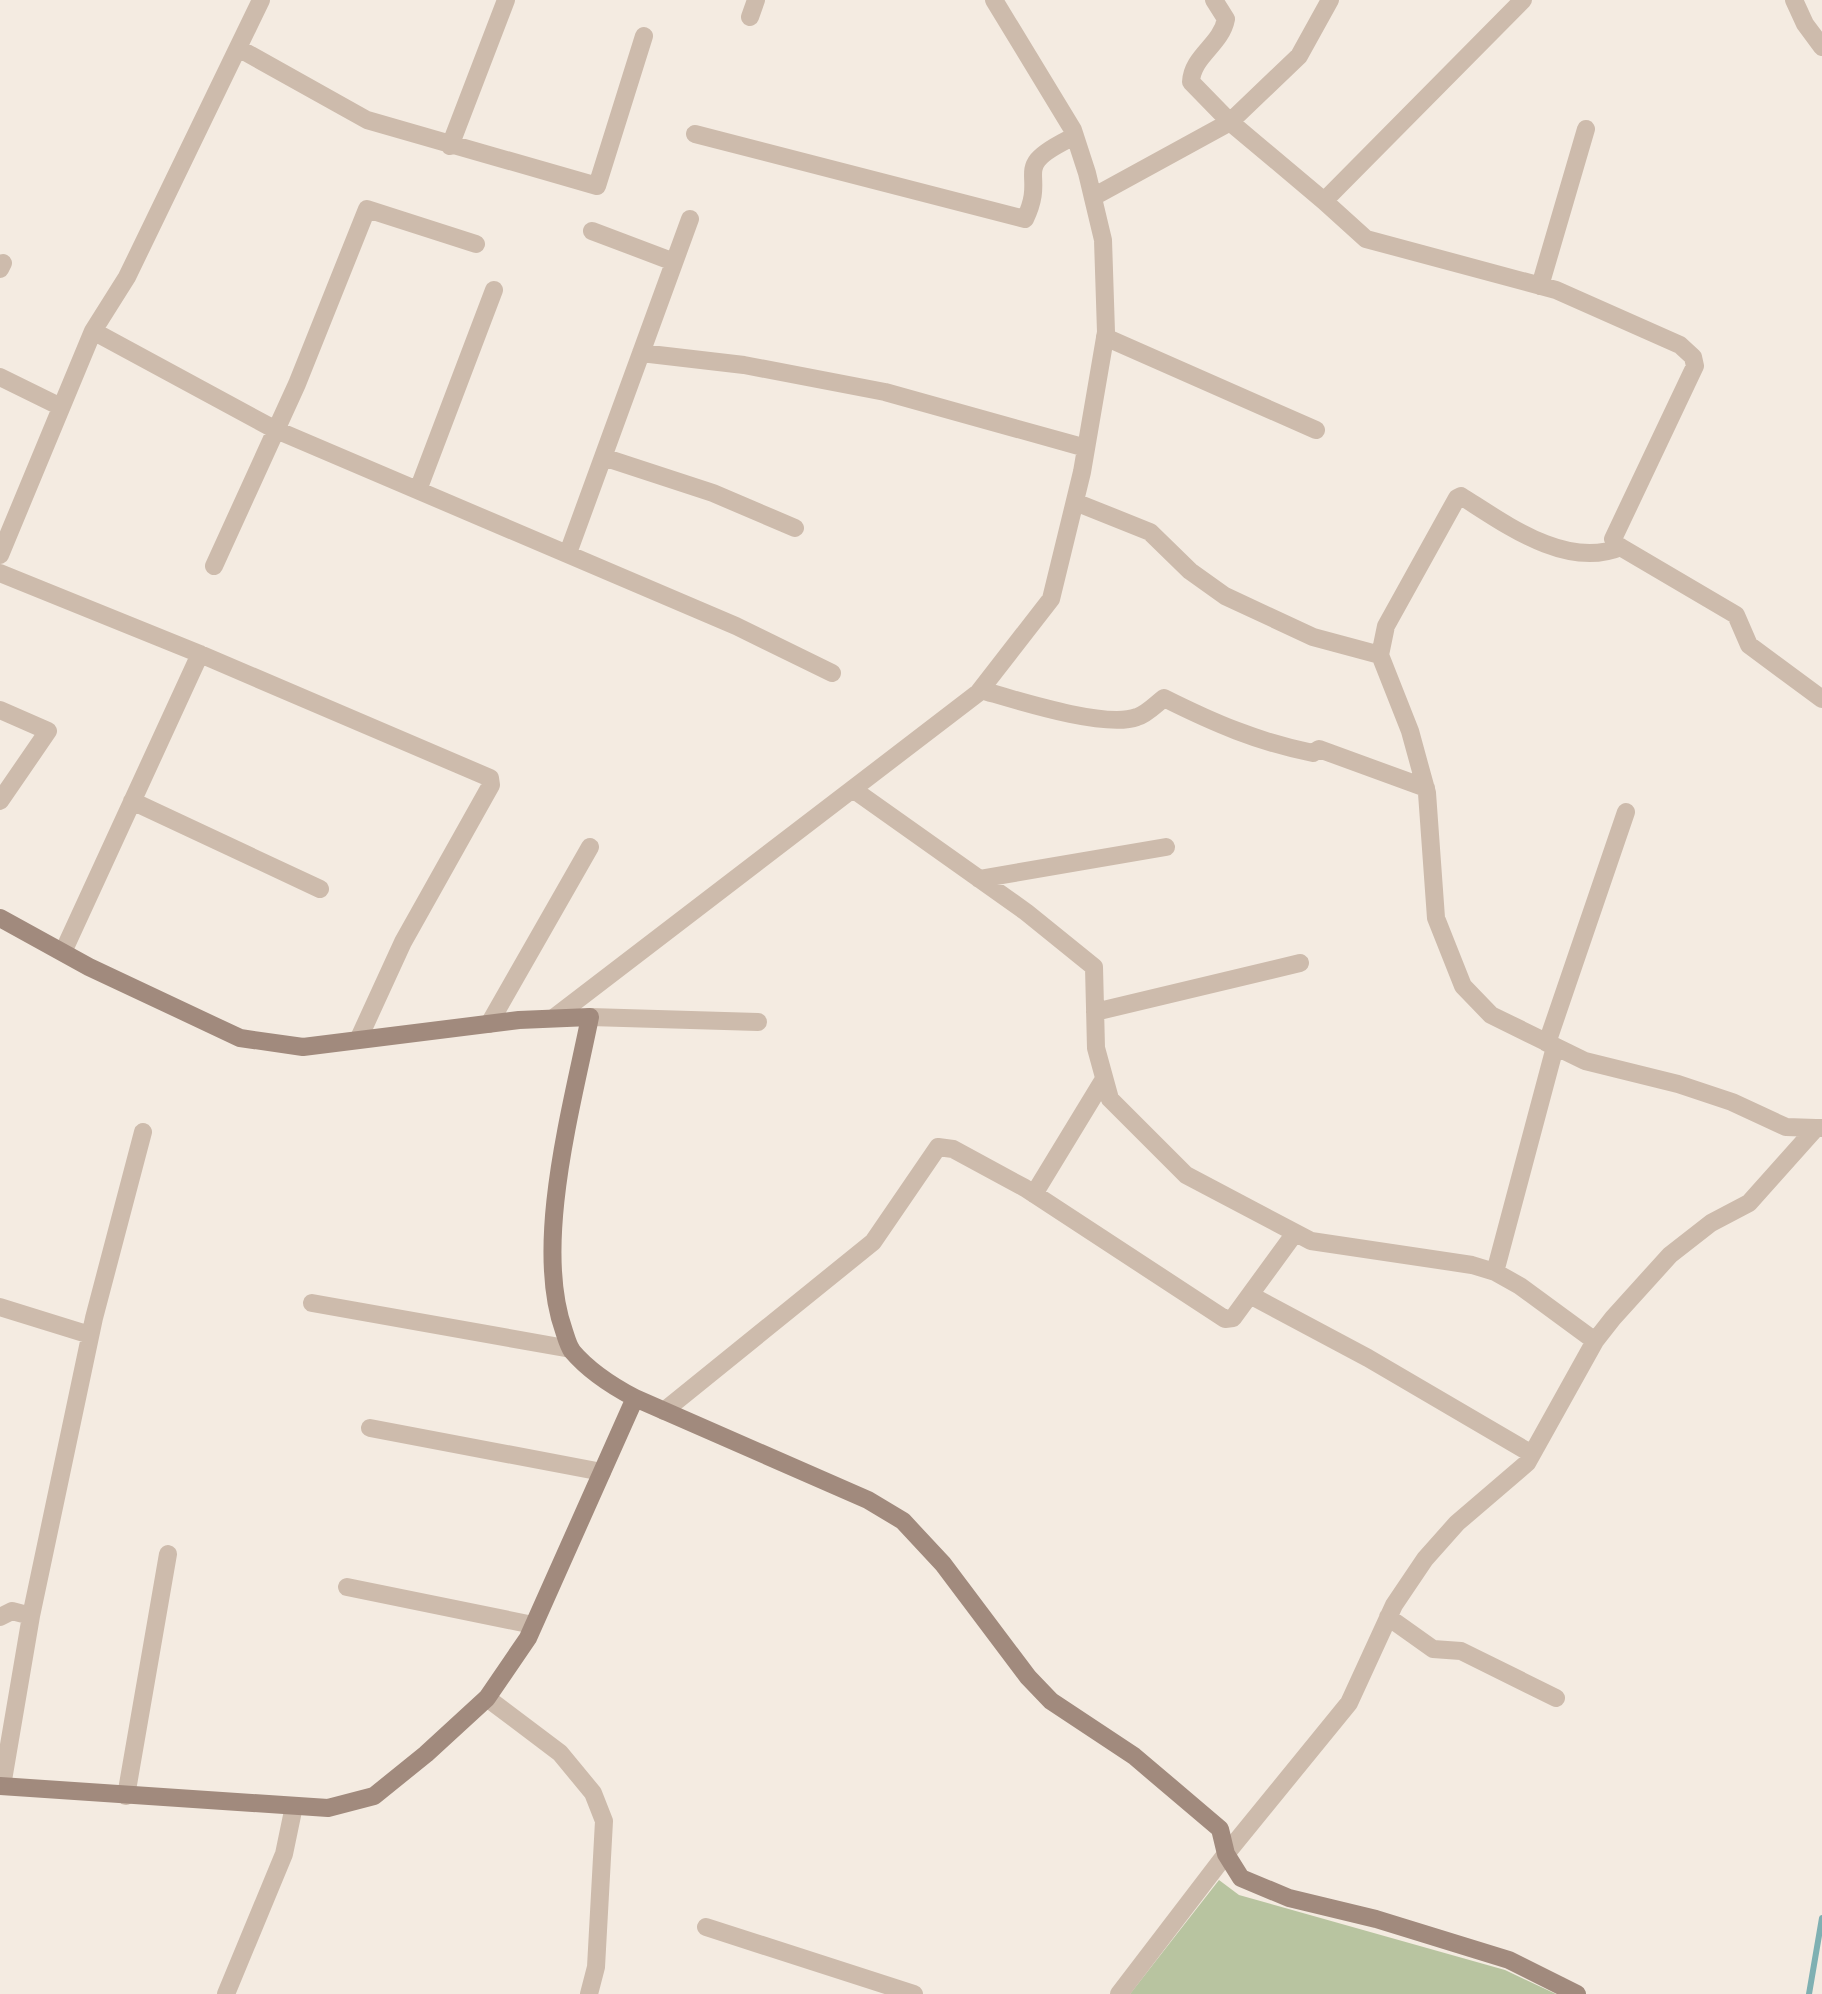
<svg xmlns="http://www.w3.org/2000/svg" width="1822" height="1994" viewBox="0 0 1822 1994" font-family="'Asap Condensed',sans-serif">
<style>
.green{fill:#b8c4a0}
.lines{fill:none;stroke-linecap:round;stroke-linejoin:round}
.stream{stroke:#7fb0b2;stroke-width:6}
.street{stroke:#cdbbac;stroke-width:18}
.secondary{stroke:#a18a7d;stroke-width:18}
</style>
<rect width="100%" height="100%" fill="#f4ebe1"/>
<path class="green" d="M1219,1880l20,15 266,75 51,24h-426z"/>
<g class="lines">
<path class="stream" d="M1809,1994l13,-76"/>
<path class="street" d="M1214,0l12,19c-5,26 -34,37 -35,63l39,40 94,79 42,38 190,51 124,55 13,12 2,9 -82,173 4,6 119,70 13,30 73,54
M1794,0l11,24 17,23
M750,17l6,-17
M238,48l129,72 230,66 47,-150
M695,134l330,85c24,-49 -19,-50 50,-83
M450,146l56,-146
M1093,197l137,-75 69,-66 31,-56
M1324,201l199,-201
M592,231l82,31
M0,269l3,-6
M1540,286l46,-157
M93,331l181,98 462,197 96,47
M1105,337l211,93
M641,353l103,12 141,27 201,56
M0,377l61,30
M603,457l110,36 82,35
M418,490l76,-200
M1075,502l75,30 40,39 35,25 88,41 67,18
M1621,547c-55,23 -117,-24 -160,-51l-4,2 -71,128 -6,29 30,76 17,62 9,125 27,68 28,29 94,46 93,23 54,18 54,25 30,1
M568,553l122,-334
M0,555l93,-224 34,-54 134,-277
M214,566l83,-182 70,-175 109,35
M0,573l200,81 290,124 1,7 -88,157 -44,96
M981,690c35,10 124,39 156,27 10,-3 19,-13 27,-19 50,25 94,44 149,55l6,-4 107,39
M0,710l48,21 -48,70
M854,790l172,122 68,55 2,81 14,51 76,76 125,66 161,24 23,7 25,14 75,55
M132,801l188,88
M979,879l187,-32
M63,952l137,-298
M1095,1012l205,-49
M555,1017l423,-324 73,-94 31,-127 24,-140 -3,-92 -16,-67 -14,-43 -79,-130
M590,1017l168,5
M489,1024l101,-177
M1547,1043l79,-231
M1034,1194l70,-115
M1495,1272l60,-225
M1250,1295l118,63 164,96
M312,1303l259,46
M0,1307l90,28
M664,1411l209,-169 65,-95 15,2 72,39 200,131 8,-1 62,-85
M370,1428l232,44
M347,1587l186,38
M0,1617l12,-6 19,5
M1388,1617l45,32 28,2 95,47
M487,1698l73,55 33,40 11,28 -8,146 -7,27
M2,1786l29,-170 63,-298 49,-186
M126,1796l42,-242
M706,1927l208,67
M226,1994l58,-140 10,-48
M1119,1994l107,-140 123,-151 45,-98 31,-46 32,-36 70,-60 68,-122 18,-23 57,-63 41,-32 38,-20 67,-75h6"/>
<path class="secondary" d="M0,918l89,49 151,71 63,9 216,-27 71,-3c-18,90 -57,228 -26,314 2,6 4,14 8,20 17,20 40,35 63,47l233,102 35,21 40,43 85,113 23,24 83,55 86,73 6,25 15,24 48,20 87,21 133,41 68,34
M0,1786l328,22 46,-12 52,-42 61,-56 41,-60 107,-240"/>
</g>
</svg>
